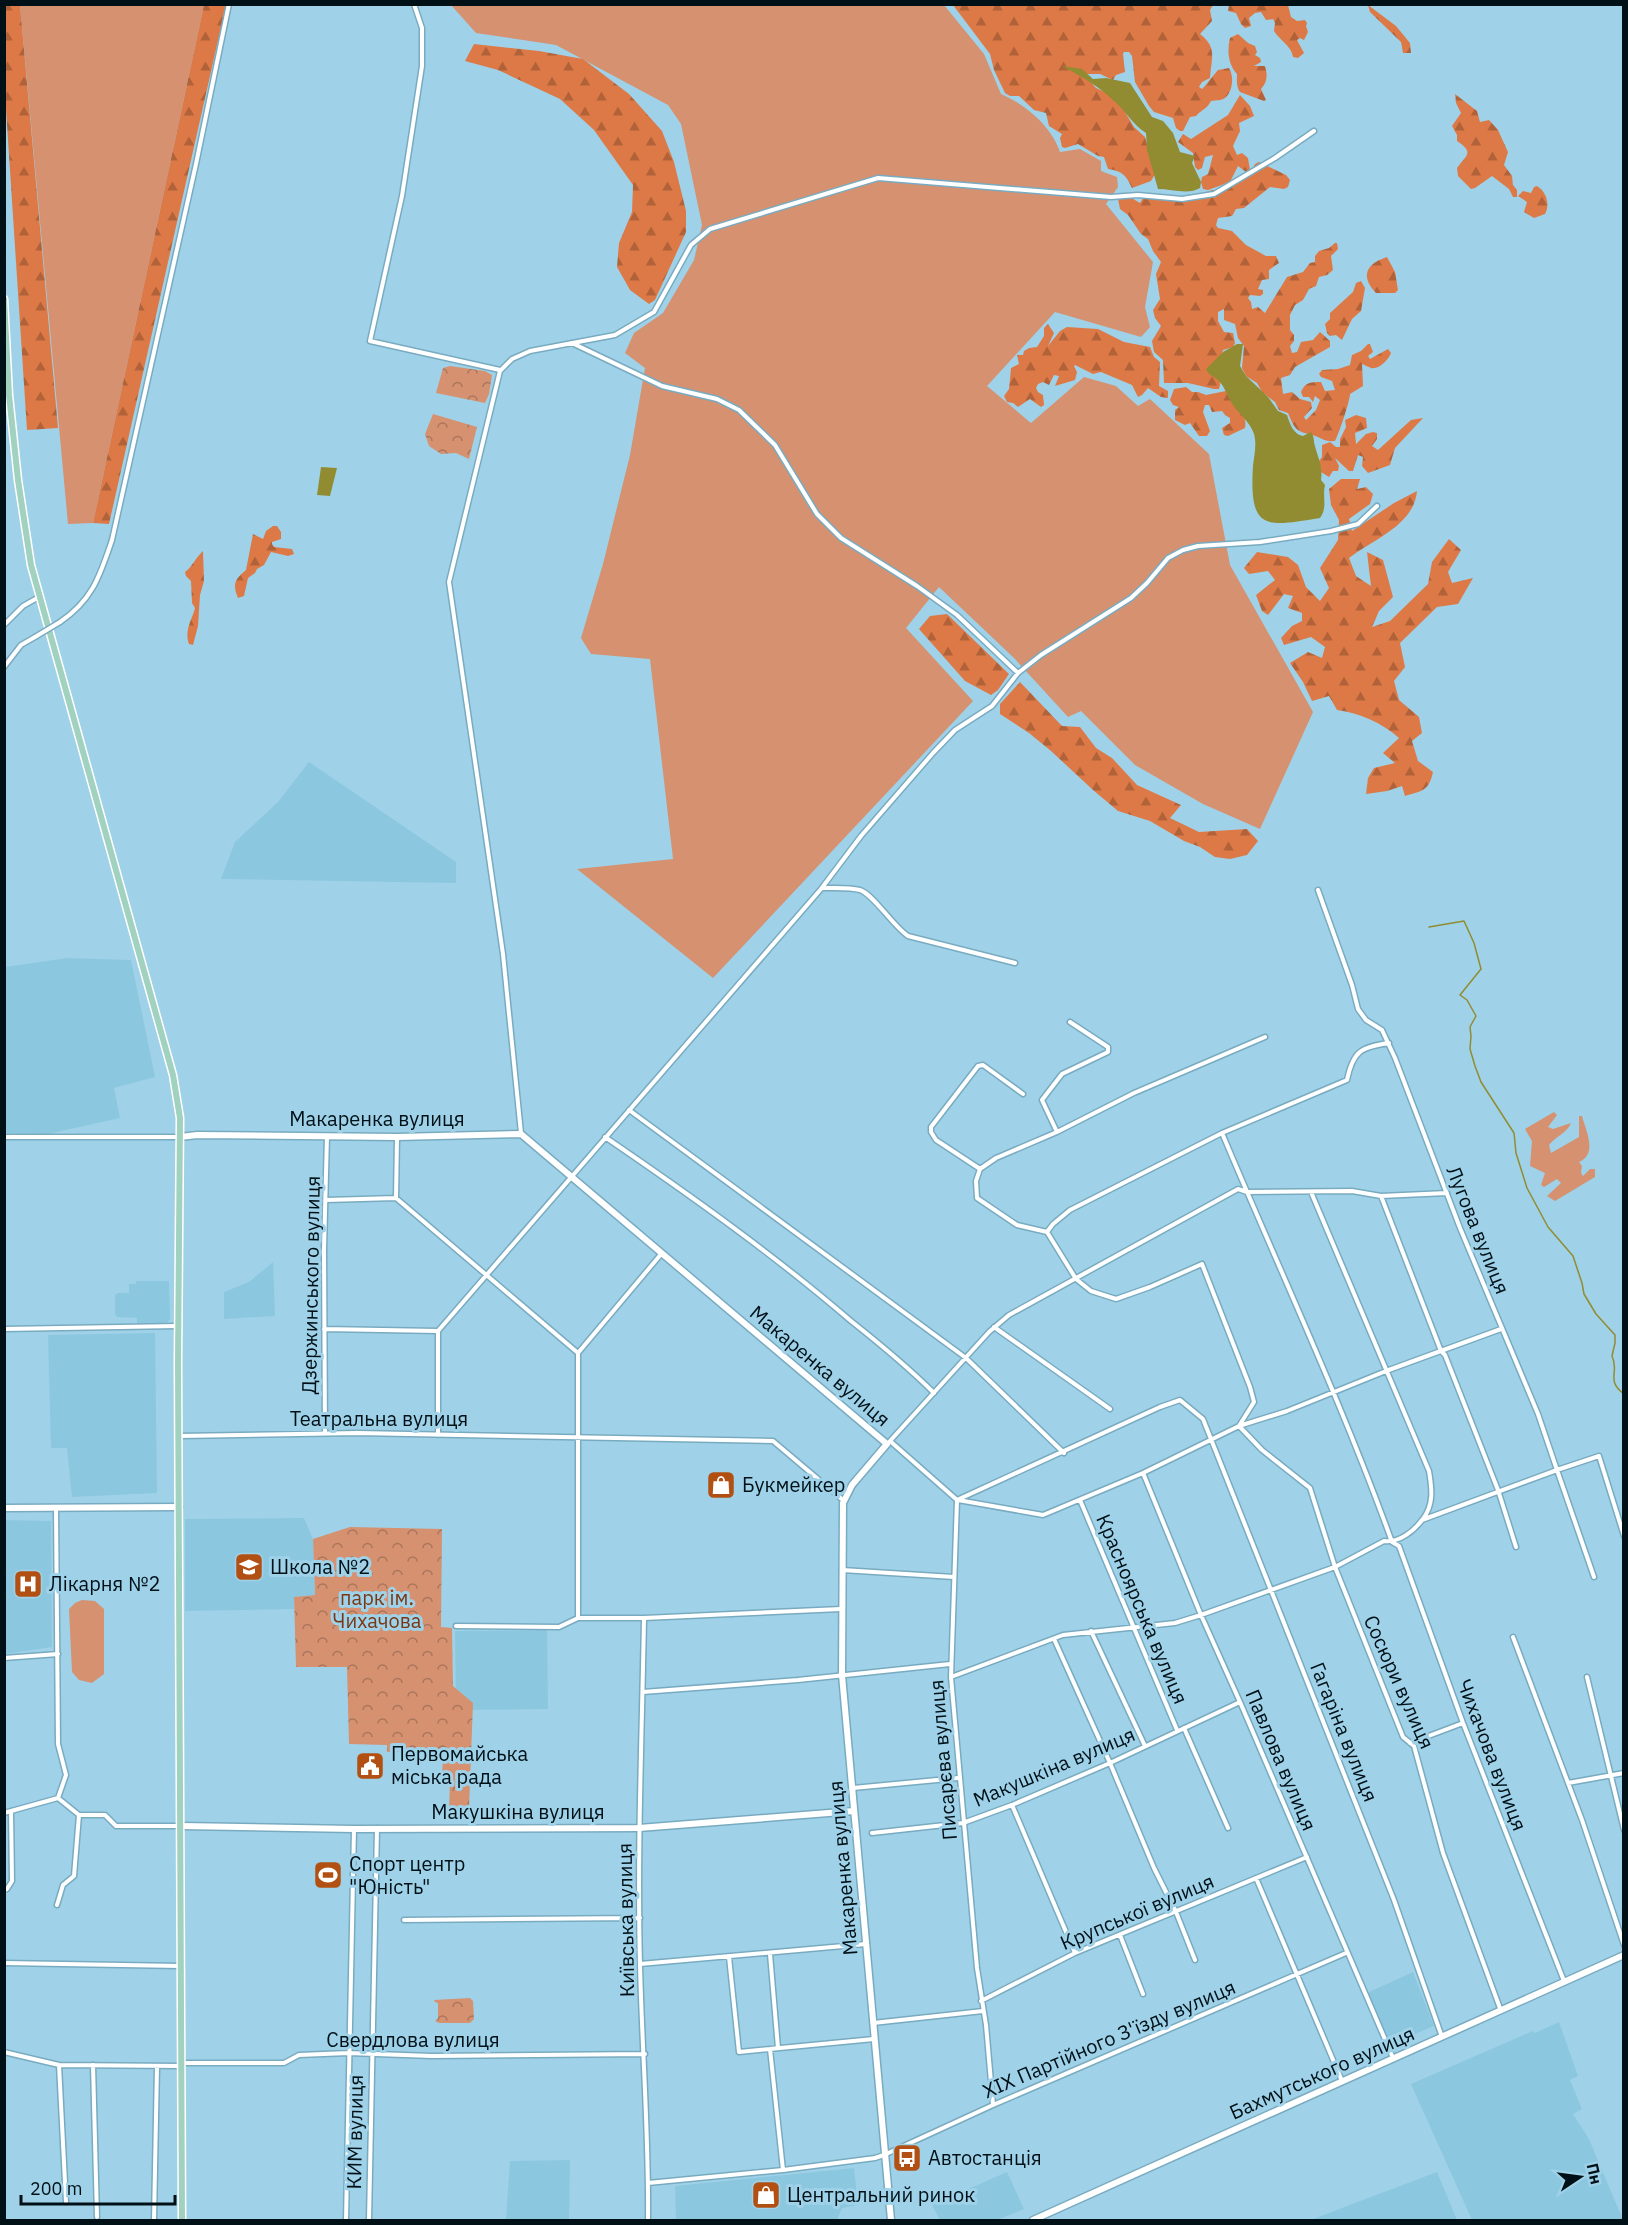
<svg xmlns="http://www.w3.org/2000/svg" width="1628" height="2225" viewBox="0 0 1628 2225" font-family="'IBM Plex Sans',sans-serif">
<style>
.built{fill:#8cc7e0}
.green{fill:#d59170}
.forest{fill:url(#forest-firs)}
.park{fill:url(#park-crowns)}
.water{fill:#918c31}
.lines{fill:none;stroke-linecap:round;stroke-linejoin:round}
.stream{stroke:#918c31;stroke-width:1.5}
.street-casing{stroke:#79abc0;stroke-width:7}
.secondary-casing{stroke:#79abc0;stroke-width:9}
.primary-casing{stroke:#fff;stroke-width:9}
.street{stroke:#fff;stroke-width:4}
.secondary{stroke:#fff;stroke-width:6}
.primary{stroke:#a1d1bf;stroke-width:6}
.street-bridge-casing{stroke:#79abc0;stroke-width:7;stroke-linecap:butt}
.street-bridge{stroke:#fff;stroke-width:4}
.labels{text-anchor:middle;stroke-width:6;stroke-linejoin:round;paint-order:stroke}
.street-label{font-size:20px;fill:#001017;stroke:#9fd2e8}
.poi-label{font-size:20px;fill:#001017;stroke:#9fd2e8;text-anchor:start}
.park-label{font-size:20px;fill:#793813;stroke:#9fd2e8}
</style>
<defs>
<pattern id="forest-firs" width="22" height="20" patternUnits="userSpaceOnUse" patternTransform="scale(1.5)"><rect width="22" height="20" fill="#dd7946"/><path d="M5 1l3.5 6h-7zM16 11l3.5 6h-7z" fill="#b16239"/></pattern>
<pattern id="park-crowns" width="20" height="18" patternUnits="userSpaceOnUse" patternTransform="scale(1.5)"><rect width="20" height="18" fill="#d59170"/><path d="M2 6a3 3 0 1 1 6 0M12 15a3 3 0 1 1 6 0" fill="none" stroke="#aa755b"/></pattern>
</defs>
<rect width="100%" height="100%" fill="#9fd2e8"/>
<path class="built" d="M309,762l147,100v21l-235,-4 14,-37 43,-40z
M68,958l63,2 24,117 -41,11 6,30 -72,16 -43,-1v-166z
M273,1262l2,54 -51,3v-27l25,-10z
M136,1281h33l1,38 -3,4 -30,2v-7l-20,-1 -2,-3v-19l3,-2h11v-9h7z
M155,1333l2,160 -85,4 -5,-49h-16l-3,-113z
M304,1518l9,21 2,56 -21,2v12l-109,2v-92z
M5,1520l46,1 1,126 -47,7z
M547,1630l1,79 -92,1 -1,-79z
M1413,1972l21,54 -45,19 -22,-52z
M1559,2022l19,54 -8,4 12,29 -9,5 16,25 34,81h-151l-61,-136 122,-53 2,2z
M570,2160l-1,60h-63l4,-59z
M854,2168l4,37 -16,3 -5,12h-161l-1,-34z
M1007,2172l17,37 -27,11h-57l-8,-15z
M1437,2172l20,48h-146l36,-14z"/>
<path class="green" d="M20,5h184l-111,518 -25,1z
M451,5h493l40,49 17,40c25,11 50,32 59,58l20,-3 21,12v10l16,6 1,10 -12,17 47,58 -8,45 5,20 -9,10 -86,-25 -68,74 44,37 53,-46 32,9 22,20 12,-7 59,55 21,111 83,147 -53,117 -57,-25 -68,-39 -54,-54 -13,6 -54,-59 -75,-71 -33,41 67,73 -260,277 -136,-109 96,-10 -23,-200 -59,-5 -10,-16 22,-74 27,-109 15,-87 -20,-15 9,-20 29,-20 31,-53 8,-35 -21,-101 -13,-19 -112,-60 -80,-12z
M1554,1112l3,3 -9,12 5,2 18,-6c-4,10 -15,13 -22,22l2,8 28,-16v-21h3c4,15 16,38 -3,46l3,4 -1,7 2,3 7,-7h5v8l-40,24 -8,-5 14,-13 -4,-4 -13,8 -3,-2 4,-12 -15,-7 2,-25 -7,-12z
M82,1600l13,1 9,8v65l-12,9 -13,-3 -7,-8 -3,-63 6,-6z"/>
<path class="forest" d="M4,5h16l38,423 -31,2 -22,-336z
M204,5h22l-117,519 -16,-1z
M953,5h260l-3,5 2,11 -12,13c18,14 11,24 10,44l-8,4 -3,5 3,2 2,-2 14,-17 11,-2c5,8 4,22 -3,29 -4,4 -10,3 -15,4 -4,8 -10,9 -15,15l-6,1 -7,14h-3l-4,-3 -3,-10 -19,-6 -5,-6 -14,-24 -3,-26 -3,-4h-5l-1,2 2,18 -9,3 -3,5 -13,-6h-16l12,14 20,9 18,30 11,10 10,37 -4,7 -19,7c-6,-13 -10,-17 -24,-19l-4,-12 -6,-1 -20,-12 -13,4 -3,-1 -2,-9 2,-4 -13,-8 -3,-13 -12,-3 -15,-14h-9l-5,-3 -11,-23 -4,-16z
M1229,5h59l3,12 6,4 8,-1 2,3 -1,3 2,6 -4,8 -4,-2 -3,2 7,13 -6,5 -5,-1c-2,-12 -13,-16 -19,-26l1,-8 -2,-4 -7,1 -5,-8 -6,1 -6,5 2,8 -6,2 -4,-4 -5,-11 -8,-2z
M1368,5l28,21 14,17 1,10h-8l-2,-11 -31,-30z
M1238,34l10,9 7,3 2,6 -2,3 5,3 1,4 -7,4h11c3,10 2,16 -4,23l5,11 -2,1 -24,-9c-4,-6 -3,-11 -3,-18 -9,-10 -10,-23 -7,-36z
M474,44l65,7 44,8 46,35 33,37 12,31 12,49v21l-31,68 -6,4 -19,-14 -13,-23 2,-24 13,-31 1,-27 -39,-55 -34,-31 -62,-29 -33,-9z
M1455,94l22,17 3,11 9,-2 9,10 10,22 -4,13 8,11 1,9 4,5v7h-4l-4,-8 -17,-13 -17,12 -4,1 -13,-13 -1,-8c9,-13 18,-15 0,-27v-6l-5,-9 9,-13 -5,-10z
M1240,95l10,11 4,10 -15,7 1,8 -7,15 4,9 5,-2 6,5 2,12 -4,2 -8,-6 -8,16 -22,8 -5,-1 -2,-7 1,-5 6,-3 5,-19 -8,2 -3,11 -4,2 -3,-3 -2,-14 -15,-11 5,-8 8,5 37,-24z
M1259,162l27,13 4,5 -2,7 -4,2 -14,-2 -26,21 -8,1 -4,7 -14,2 -2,7 2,3 14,3 14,14 20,11h10l3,7 -10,7v9l-7,1 -4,9 5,1v4l-3,2 -10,-1 -2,3 3,4 1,7 6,-2 7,6 22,-36 16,-5 7,-9 5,-1v-6l4,-5 10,-3 6,-5h2l1,6 -7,7 2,14 -6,5 -8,2 -3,9 -7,3 -6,11 -8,5 -5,10v15l4,5v6l-4,5 2,7 5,-1 4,-10 12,-2 7,-8 10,9v6l-35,20 -5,8 -9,3 2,16 9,-2 8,7 11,3 1,6 -8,9 2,3 10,-10 4,-10 -5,-4 -2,6 -4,-5h-6l-2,-5c4,-10 10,-10 20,-10l4,9 10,-1 -3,-9 -11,-4 -2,-3 3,-4 16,-1 12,-4 2,-10 9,-4 7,-7h2l3,8 -5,4 2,3 18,-10 3,4c-2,6 -12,17 -20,15 -3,-1 -6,-3 -9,-4l1,22 -13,8c0,6 -11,40 -15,47 -12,1 -14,-4 -23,-6 -17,-4 -17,-6 -24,-22l-9,-3 -4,-8 -13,-10 -5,-9 -11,-7 -4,-8 2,-22 -6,-8 -3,-14 -11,-4v-11l-6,3v9l6,11 9,1 2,10 -2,4 -10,3c-4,12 0,26 -4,39h-5l-26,-6h-24l-1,-23 -9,-8 -2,-11 9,-15 -6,-8 -2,-8 7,-11 -4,-25 5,-12 -8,-11 -5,-12 -7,-5 -13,-19 -8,-6 -2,-10 10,-3 12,7 3,-5 7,-1 22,-2 18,3 22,-8h10l29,-18 4,-8z
M1537,186c10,6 13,19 8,28l-11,4 -10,-6 3,-10 -9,-6 5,-5 8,2 3,-6z
M1387,257l8,15 3,18 -3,3h-19c-16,-17 -10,-29 11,-36z
M1361,281l4,7 -4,23 -9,8 -10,21 -6,-5 -6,1 -3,-3 -2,-9 5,-5v-6l23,-21 3,-9z
M1048,324l6,9 -6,13 12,-15 7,-4 31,2 26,13 26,5 4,10 6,5 -1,24 9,5v7l-7,-1 -13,-9 -6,7 -4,2 -6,-12 -31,-13 -8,2 -18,-9 -1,1 3,6 -2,8 -20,6 4,-10 -5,-1 -5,10 -6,-3 -5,2 -2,4 2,4 5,3 1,10 -3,2 -11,-8 -12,8 -5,-4 -6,-1 -3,-6 5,-7 2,-21 8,-4 -2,-9h6l1,-4 5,-3 8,-1 7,-11v-8z
M1186,387l6,5h6l8,3 20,-4c9,11 22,22 19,37l-17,8 -4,-1 -2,-7 8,-5v-5l-5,-3 -3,-4 -10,1 -3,-7h-4l-2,7 7,19 -3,5h-8l-9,-13 -5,2 -10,-5v-10l4,-3 -6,-2 -3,-5 4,-11z
M1356,415l10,3 1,10 -12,5 1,11 10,-10 7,-2 4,1v6l-5,7 6,4 33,-30 12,-2 -28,30 -5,17 -22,8 -6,-7 1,-9 -5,-2 -5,16h-4l-14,-13 4,8 -1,5h-5l-4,6 -8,-5 -2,-11 3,-4v-12l8,-3 6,5h4v-8l6,-12 -1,-7z
M1341,479h19l-3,10 9,-2 7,7 -3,10 -21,15 3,12 42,-28 23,-12c-3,34 -43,48 -68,67l7,18 15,10 -4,-34 16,8 10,37 -14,14 -7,16 18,-6 38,-37 4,-22 17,-23 12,11 -13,22 4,11 21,-5 -15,26 -21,3 -37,36 5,24 -11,14 5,19 20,17 3,16 -10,8 6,20 15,11c-4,19 -11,19 -28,24l-3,-10 -15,5 -21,3 2,-16 6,-10 21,-5 -12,-10 16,-15c-17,-15 -39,-25 -62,-28l-8,-14 -17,5 -9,-19 -13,-19 18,-11 14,6 3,-11 -14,-10 -27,8 -3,-7 11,-12 10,-5v-8l-14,-5 5,-12 -9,-2 -16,21 -6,-4 -6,-16 19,-15 -7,-9 -19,3 -5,-6 13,-16 31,5 10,8 8,22 14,14 9,-13 -9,-20 18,-28 1,-20 -8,-15 -2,-16z
M273,526h4l4,6v7l-9,3v2l2,3 18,2 2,5 -6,2 -17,-4 -7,13 -7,4 -2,4 -7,5 -4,18 -6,2c-6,-14 -3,-19 8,-28l7,-36 10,5 3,-8z
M203,551l1,30 -4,14 -2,31 -5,19 -4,-1c-5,-14 3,-24 6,-36l-3,-5 -1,-22 -5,-5 -1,-4c8,-6 10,-14 18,-21z
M947,614l62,60 -11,16 -7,5 -26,-14 -46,-52 11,-13z
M1020,682l42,44 18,1 16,21 16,10 25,27 44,20 -11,13 29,14 48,-3 11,12 -11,14 -17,4 -15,-2 -15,-10 -16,-6 -34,-20 -32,-10 -25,-21 -42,-39 -22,-18 -29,-19v-10z"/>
<path class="park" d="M450,366l35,5 7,4 -3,19 -4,9 -49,-10 7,-25z
M433,414l44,13 -8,32 -13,-6 -15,1 -12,-8 -4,-12z
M350,1527l92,2 -1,98 11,1 1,58 20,17 -4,106 -20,1 1,-30 -8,-1 1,-26 -56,-1v-7l-38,-1 -2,-77h-51l-2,-70 21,-2 -2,-56z
M470,1998l3,3 1,18 -4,4h-31l-4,-2 3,-3v-15l-3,-1 -1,-2z"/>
<path class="water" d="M1062,66l20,3 11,10 13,-1 24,5 22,34 11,4 10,12 7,19 15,4 -3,7 9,19 -1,6c-11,7 -29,1 -42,1l-11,-39 -1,-17c-13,-8 -21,-23 -33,-33 -14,-14 -33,-24 -51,-34z
M1237,344h6l-3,22 6,10 22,21 10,14 9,4c3,9 6,19 16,21l8,-4c4,6 2,8 4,14 3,12 8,20 6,34l4,5c-3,12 3,22 -5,33 -55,9 -71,13 -67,-52 1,-10 4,-21 1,-32 -4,-12 -14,-19 -21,-29 -5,-7 -8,-18 -14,-24 -5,-5 -10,-5 -13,-12l17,-17z
M321,467l16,1 -7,28 -13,-1z"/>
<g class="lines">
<path class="stream" d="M1429,927l35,-6 10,22 7,26 -21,26 7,5 9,16 -6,11 1,9 -1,13 5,17 6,16 33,51 2,20 11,35 21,39 25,29 9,27 2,11 12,20 19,21v8l-3,13c8,16 -7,24 12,38"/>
<g class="street-casing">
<path id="street" d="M414,4l8,24v38l-20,130 -32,145 130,29
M572,343l90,43 55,13 22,11 36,35 42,69 24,24 76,48 40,29 61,58
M60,622c33,-22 40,-47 52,-82l84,-376 33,-160
M4,625l19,-19 16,-9
M4,667l17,-22 14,-8
M822,888c12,0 27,-1 38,2 13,4 33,36 48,46l107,27
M1318,890l34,95 6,24 8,11 16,10 13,28 65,170 78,186 19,56 42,-14 25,80
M1265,1037l-131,56 -77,39 -61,26 -16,11 -4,12 1,17 40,27 30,7 29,47 15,12 25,8 34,-12 52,-23 48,123 4,15 -15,24 23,24 48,38 25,79 68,170 11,9 29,107 58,158
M629,1110l337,248 98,95
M1057,1132l-15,-32 20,-26 46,-22v-5l-38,-25
M521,1133l-18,-179 -54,-372 51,-211 12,-12 18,-8 85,-16 39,-23 37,-67 19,-16 168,-51 233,19 27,-2 44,4 32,-5 61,-36 39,-27
M1222,1133c57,136 120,270 170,409l7,4 64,177 101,258
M4,1137h176
M605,1137c85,58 168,117 246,184 29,23 57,46 83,72
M980,1169l-44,-29 -5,-8v-5l47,-61 5,-1 40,29
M1311,1192l118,279c3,18 5,33 -6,48
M1381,1196l60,155 4,4 53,135 18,57
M396,1198l1,-61
M326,1200l70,-2 182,155
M1047,1232l6,-8 17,-14 152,-77 125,-53c6,-29 14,-33 42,-37
M994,1327l116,82
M4,1329l174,-3
M324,1329l114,2 383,-442 40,-53 72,-83 22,-23 37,-24 26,-33 23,-18 90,-57 16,-15 21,-25 15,-8 15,-4 62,-4 71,-11 27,-7 19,-18
M325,1434l-1,-185 3,-113
M438,1435v-104
M179,1436l179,-3 415,8 71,60
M890,1441l67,59 -6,177 26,291 9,57 7,80
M890,1441l99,-109 20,-17 229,-126 9,3 105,-1 29,5 66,-3
M1143,1473l58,142 39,87 153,356
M957,1500l203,-93 20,-7 23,19 191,481 48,137
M958,1500l85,15 100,-42 96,-47 48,-15 99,-40 115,-42
M1080,1500l97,230
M56,1508l2,236 8,31 -8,23
M842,1570l112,7
M578,1618v-265l84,-100
M644,1618c-2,116 -7,232 -4,347 2,85 9,170 8,255
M456,1626l103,1 19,-9h66l197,-9
M1091,1631l54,115
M1513,1637l69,183 42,125
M1054,1639l56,124 44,105 22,44 19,48
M4,1658l54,-4
M951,1677l112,-42 112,-12 26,-8 134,-48 49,-26c15,2 30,-10 38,-21l135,-50 37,107
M1587,1677l37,153
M643,1692l155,-12 152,-16
M1184,1728l44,100
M1410,1743l53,-20
M1568,1783l56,-10
M853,1788l105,-10
M1012,1805l63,148
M4,1813l54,-15 21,17h26l11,11h64
M872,1833l91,-10 49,-18 98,-42 130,-61
M1256,1878l86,203
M4,1890l3,-1 5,-8 -1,-70
M57,1905l6,-20 11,-9 5,-61
M404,1920l236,-2
M1120,1935l23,59
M770,1954l8,94
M729,1957l10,95 135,-13
M4,1963l177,3
M640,1964l226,-20
M981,2001l94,-48 232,-96
M873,2023l110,-12
M770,2049l13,121
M4,2052l55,13 122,1
M182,2063h102l15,-8 49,-2 84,3 213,-2
M59,2065l7,137
M93,2065l4,152
M648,2183l135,-13 92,-12 9,-3 109,-50 353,-152
M154,2220l3,-154
M346,2220l8,-391
M369,2220l8,-392"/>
</g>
<g class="secondary-casing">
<path id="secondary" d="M180,1137l17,-2 200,2 124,-3 366,310 -35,41 -9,18 -1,172 49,545
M4,1508l175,-1
M181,1826l173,3 285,-1 215,-17
M1033,2220l591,-265"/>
</g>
<g class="primary-casing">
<path id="primary" d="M4,299l5,96 9,85 13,85 142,510 7,43 -2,245 4,857"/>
</g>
<use href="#street" class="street"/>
<use href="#secondary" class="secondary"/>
<use href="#primary" class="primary"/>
<g class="street-bridge-casing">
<path id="street-bridge" d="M35,637l25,-15"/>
</g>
<use href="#street-bridge" class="street-bridge"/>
</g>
<defs>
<g id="shop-square" transform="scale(1.5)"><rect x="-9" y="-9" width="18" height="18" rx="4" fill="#b25013" stroke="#9fd2e8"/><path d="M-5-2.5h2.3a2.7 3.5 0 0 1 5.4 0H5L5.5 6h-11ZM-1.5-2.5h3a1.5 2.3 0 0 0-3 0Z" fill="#fff"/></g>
<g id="school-square" transform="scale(1.5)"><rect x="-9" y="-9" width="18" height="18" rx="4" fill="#b25013" stroke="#9fd2e8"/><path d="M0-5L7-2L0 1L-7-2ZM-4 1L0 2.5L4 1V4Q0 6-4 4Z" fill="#fff"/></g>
<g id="hospital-square" transform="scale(1.5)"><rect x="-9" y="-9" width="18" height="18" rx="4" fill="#b25013" stroke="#9fd2e8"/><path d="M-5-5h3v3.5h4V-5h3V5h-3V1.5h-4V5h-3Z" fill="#fff"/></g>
<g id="civic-square" transform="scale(1.5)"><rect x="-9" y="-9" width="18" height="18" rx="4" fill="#b25013" stroke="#9fd2e8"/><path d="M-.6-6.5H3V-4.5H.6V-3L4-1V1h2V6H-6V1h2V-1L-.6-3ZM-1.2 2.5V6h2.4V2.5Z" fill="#fff"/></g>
<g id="stadium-square" transform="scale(1.5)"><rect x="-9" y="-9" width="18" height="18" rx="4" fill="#b25013" stroke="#9fd2e8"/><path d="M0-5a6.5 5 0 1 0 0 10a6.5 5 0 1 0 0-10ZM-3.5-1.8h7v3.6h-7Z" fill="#fff"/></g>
<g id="bus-square" transform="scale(1.5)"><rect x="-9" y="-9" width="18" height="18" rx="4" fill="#b25013" stroke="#9fd2e8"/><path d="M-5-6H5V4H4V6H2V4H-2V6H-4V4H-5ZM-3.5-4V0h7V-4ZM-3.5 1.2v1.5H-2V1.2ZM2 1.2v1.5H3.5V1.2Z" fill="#fff"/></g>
</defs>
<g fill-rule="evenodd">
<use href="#shop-square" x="721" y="1485"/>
<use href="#school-square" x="249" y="1567"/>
<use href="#hospital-square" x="28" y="1584"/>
<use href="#civic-square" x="370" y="1766"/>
<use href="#stadium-square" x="328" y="1875"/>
<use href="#bus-square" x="907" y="2158"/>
<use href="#shop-square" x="766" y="2195"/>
</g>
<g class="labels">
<g class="street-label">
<text x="377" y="1126">Макаренка вулиця</text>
<text transform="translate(1478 1230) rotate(68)" y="7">Лугова вулиця</text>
<text transform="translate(311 1285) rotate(-89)" y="7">Дзержинського вулиця</text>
<text transform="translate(820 1366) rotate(40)" y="7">Макаренка вулиця</text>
<text x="379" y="1426">Театральна вулиця</text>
<text transform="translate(1142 1609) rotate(67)" y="7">Красноярська вулиця</text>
<text transform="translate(1399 1682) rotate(66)" y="7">Сосюри вулиця</text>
<text transform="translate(1344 1732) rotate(68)" y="7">Гагаріна вулиця</text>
<text transform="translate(1492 1755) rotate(69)" y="7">Чихачова вулиця</text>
<text transform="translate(943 1760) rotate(-95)" y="7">Писарєва вулиця</text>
<text transform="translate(1281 1760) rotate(67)" y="7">Павлова вулиця</text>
<text transform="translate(1054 1767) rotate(-23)" y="7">Макушкіна вулиця</text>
<text x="518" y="1819">Макушкіна вулиця</text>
<text transform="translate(843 1868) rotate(-95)" y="7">Макаренка вулиця</text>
<text transform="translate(1137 1912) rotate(-23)" y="7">Крупської вулиця</text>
<text transform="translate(626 1920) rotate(-91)" y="7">Київська вулиця</text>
<text transform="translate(1109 2039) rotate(-23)" y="7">XIX Партійного З'їзду вулиця</text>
<text x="413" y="2047">Свердлова вулиця</text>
<text transform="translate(1322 2073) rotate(-24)" y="7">Бахмутського вулиця</text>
<text transform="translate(355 2132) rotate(-89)" y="7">КИМ вулиця</text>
</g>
<g class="poi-label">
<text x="742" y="1492">Букмейкер</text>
<text x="270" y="1574">Школа №2</text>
<text x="49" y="1591">Лікарня №2</text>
<text x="391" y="1761">Первомайська<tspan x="391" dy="23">міська рада</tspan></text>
<text x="349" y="1871">Спорт центр<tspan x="349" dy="23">"Юність"</tspan></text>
<text x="928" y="2165">Автостанція</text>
<text x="787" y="2202">Центральний ринок</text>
</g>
<g class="park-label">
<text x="377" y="1605">парк ім.<tspan x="377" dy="23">Чихачова</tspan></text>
</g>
</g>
<rect width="1628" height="2225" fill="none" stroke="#001017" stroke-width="12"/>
<g transform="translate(1580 2177) rotate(77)" stroke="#9fd2e8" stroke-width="4.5" paint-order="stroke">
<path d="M0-4.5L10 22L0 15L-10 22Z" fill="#001017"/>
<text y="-9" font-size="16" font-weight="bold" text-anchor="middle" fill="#001017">Пн</text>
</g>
<path d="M21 2195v9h154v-9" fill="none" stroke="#001017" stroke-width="3"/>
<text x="30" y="2195" font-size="18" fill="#001017" stroke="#9fd2e8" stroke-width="4.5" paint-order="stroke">200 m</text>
</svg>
